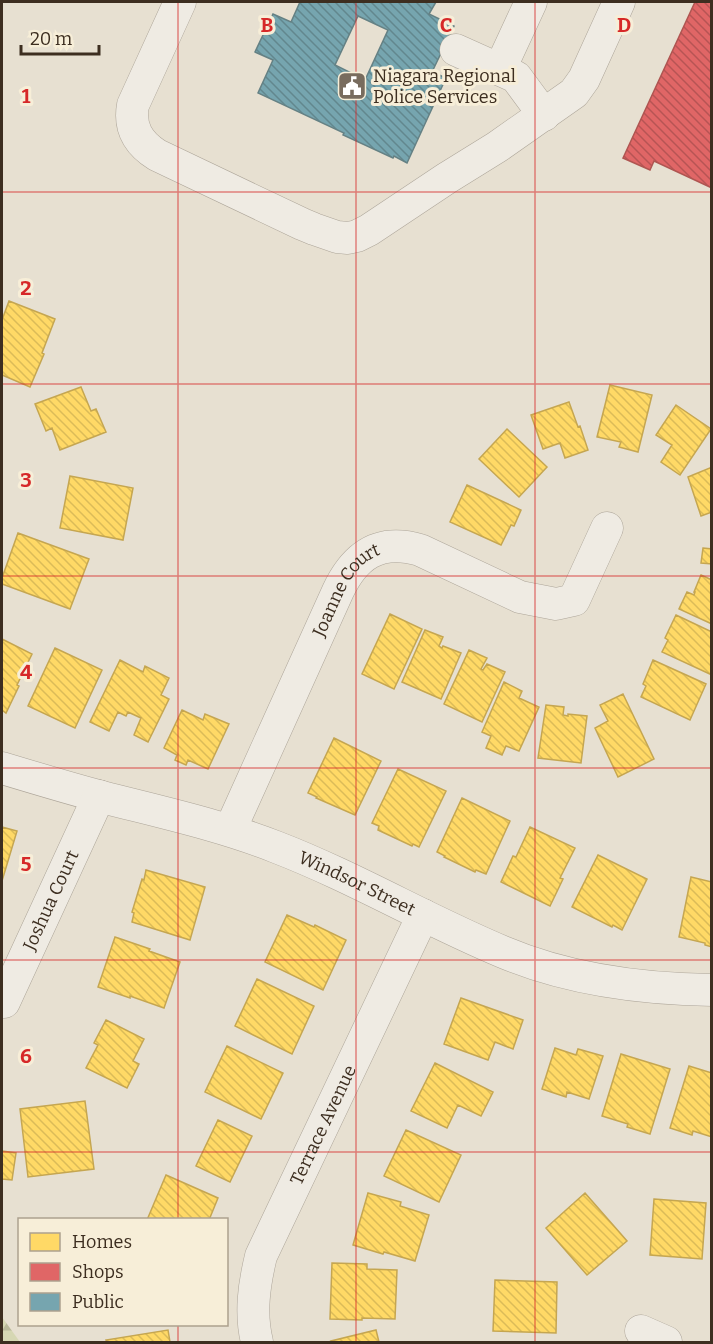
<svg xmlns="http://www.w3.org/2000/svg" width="713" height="1344" viewBox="0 0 713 1344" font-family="Bitter,serif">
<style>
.forest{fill:url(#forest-firs)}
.homes{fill:url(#homes-back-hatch);stroke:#c5a651;stroke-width:1.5}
.shops{fill:url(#shops-back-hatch);stroke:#af5551;stroke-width:1.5}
.public{fill:url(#public-back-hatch);stroke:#658184;stroke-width:1.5;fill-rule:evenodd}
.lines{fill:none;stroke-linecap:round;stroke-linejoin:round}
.minor-casing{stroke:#ada599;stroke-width:33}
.minor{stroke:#efebe3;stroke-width:32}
.grid{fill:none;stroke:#d62828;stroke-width:1.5;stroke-opacity:0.55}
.labels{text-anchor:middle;stroke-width:6;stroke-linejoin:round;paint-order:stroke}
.poi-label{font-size:18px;fill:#3d2e20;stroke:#f7eed8;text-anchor:start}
.street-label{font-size:18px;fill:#3d2e20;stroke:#f7eed8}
.grid-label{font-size:20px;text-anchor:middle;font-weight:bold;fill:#d62828;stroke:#f7eed8;stroke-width:6;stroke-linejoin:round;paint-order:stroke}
</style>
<defs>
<pattern id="forest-firs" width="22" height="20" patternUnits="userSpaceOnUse" patternTransform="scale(1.5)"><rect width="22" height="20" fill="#d6d7b3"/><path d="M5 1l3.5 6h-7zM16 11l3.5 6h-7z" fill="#b9b99a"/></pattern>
<pattern id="homes-back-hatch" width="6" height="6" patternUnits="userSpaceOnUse" patternTransform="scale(1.5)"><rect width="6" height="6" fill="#ffd966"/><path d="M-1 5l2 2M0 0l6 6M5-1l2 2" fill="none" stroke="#dbbb58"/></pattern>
<pattern id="shops-back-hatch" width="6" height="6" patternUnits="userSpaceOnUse" patternTransform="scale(1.5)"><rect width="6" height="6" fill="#e06666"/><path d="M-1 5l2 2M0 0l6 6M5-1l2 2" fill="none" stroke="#b75454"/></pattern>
<pattern id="public-back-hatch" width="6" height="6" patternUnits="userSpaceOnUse" patternTransform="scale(1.5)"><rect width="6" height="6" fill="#76a5af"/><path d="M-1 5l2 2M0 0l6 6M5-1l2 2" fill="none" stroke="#62878e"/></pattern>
</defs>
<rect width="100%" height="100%" fill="#e7e0d1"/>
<path class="forest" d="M2,1317l18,25h-18z"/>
<path class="homes" d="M9,301l46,18 -13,34 2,1 -14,33 -28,-12v-55z
M610,385l42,10 -14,57 -19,-5 2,-5 -24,-5z
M81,387l10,24 5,-2 10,23 -46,18 -8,-22 -6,3 -11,-27z
M569,402l9,25 2,-1 8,24 -23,8 -5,-15 -17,6 -12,-34z
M676,405l35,24 -31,46 -19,-13 11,-17 -16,-10z
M507,429l40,38 -28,30 -40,-38z
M712,467v45l-11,4 -13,-39z
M70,476l63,12 -10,52 -63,-12z
M467,485l54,25 -7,16 -3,-1 -10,20 -51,-23z
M18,533l71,26 -19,50 -68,-25v-6z
M703,548l9,1v15l-11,-1z
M701,575l11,5v44l-33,-15 8,-17 7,3 1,-3h-1z
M390,614l32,15 -28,60 -32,-15z
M676,615l36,17v43l-50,-23 6,-12 -3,-2z
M425,630l18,7 -4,9 3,2 1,-2 18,7 -20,46 -39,-17z
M2,639l30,15 -15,31 2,1 -13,27 -4,-3z
M55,648l47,22 -27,58 -47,-22z
M469,650l18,8 -6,11 2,1 4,-6 18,8 -23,50 -38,-18z
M120,660l23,12 2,-6 24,12 -8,17 8,4 -21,43 -14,-7 7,-17 -13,-6 -2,4 -8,-4 -9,19 -19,-9z
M653,660l53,24 -16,36 -49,-23 5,-11 -3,-2z
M504,682l18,9 -3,7 20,9 -20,44 -13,-5 -4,9 -16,-7 5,-12 -9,-4z
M623,694l31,65 -36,18 -23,-49 13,-7 -8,-16z
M546,705l18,2 -1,8 5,1v-2l19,2 -6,47 -43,-5z
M182,710l21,10 2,-6 24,10 -21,45 -20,-9 -2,5 -11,-5 2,-5 -13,-7z
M334,738l47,23 -26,54 -39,-17 1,-1 -9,-4z
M398,769l48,22 -27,56 -6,-3 -1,2 -34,-16 1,-4 -7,-3z
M462,798l48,23 -24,53 -10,-4 -1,2 -31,-15 1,-1 -8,-4z
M2,827l15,4 -15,50z
M530,827l45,21 -15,30 3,1 -13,27 -49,-24 12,-26 3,1z
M598,855l49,24 -25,51 -9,-5 -1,2 -40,-20z
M146,870l59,17 -15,53 -58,-18 2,-9 -2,-1 10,-33 2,1z
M691,877l21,5v65l-7,-2v-2l-26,-6z
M287,915l27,12 1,-2 31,15 -23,50 -58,-28z
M115,937l35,12 -1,2 31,11 -16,46 -34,-12v2l-32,-11z
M257,979l57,27 -22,48 -57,-28z
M461,998l62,22 -10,29 -18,-7 -7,18 -44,-16z
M106,1020l38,19 -11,22 6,3 -12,24 -41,-20 12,-23 -4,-2z
M227,1046l56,27 -22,46 -56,-27z
M555,1048l21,7 2,-6 25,7 -14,43 -22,-7 -1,5 -24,-8z
M621,1054l49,15 -20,65 -23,-7 1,-3 -26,-8z
M435,1063l58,29 -12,24 -23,-11 -11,23 -36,-17z
M689,1066l23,7v64l-19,-6 -1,4 -22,-7z
M85,1101l9,68 -66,8 -8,-68z
M218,1120l34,16 -22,46 -34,-16z
M406,1130l55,25 -22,47 -55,-26z
M2,1151l14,2 -4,27 -10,-1z
M166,1175l52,23 -9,22h-62z
M368,1193l33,9 -1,4 29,9 -14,46 -31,-9 -1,2 -30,-9z
M585,1193l42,48 -40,34 -41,-47z
M654,1199l52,4 -4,56 -52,-4z
M332,1263l35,1v5l30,1 -2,49 -33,-1v2l-32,-1z
M495,1280l62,2 -1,51 -63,-2z
M168,1330l2,12h-63l-1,-2z
M376,1330l3,12h-47l-1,-1z"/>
<path class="shops" d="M695,2h17v186l-58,-27 -4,9 -27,-12z"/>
<path class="public" d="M300,2h136l-7,12 25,12 -22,46 14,6 -39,85 -13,-7 -1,2 -50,-23 1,-2 -86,-40 15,-33 -18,-8 18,-38 18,8zM358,16l30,14 -23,50 -30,-15z"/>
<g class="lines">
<g class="minor-casing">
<g id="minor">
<path d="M180,2l-47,103c-4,22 5,38 24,50l145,69 12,5 23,8 11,1 9,-2 12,-6 78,-52 50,-31 77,-54 10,-14 35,-77"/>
<path d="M456,50l60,27 28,38"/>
<path d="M500,69l31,-67"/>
<path id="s1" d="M2,768c33,10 66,20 100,29 58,15 118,28 174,50 78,30 150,73 227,105 66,28 138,37 209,38"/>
<path id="s2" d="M230,830l108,-239c17,-36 41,-53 82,-41l100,47 36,7 18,-4 33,-72"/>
<path id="s3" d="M4,1002l95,-206"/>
<path d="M641,1331l25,11"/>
<path id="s4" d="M257,1342c-7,-29 -3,-57 4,-86l162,-341"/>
</g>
</g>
<use href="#minor" class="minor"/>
</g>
<path class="grid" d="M178,2v1218M356,2v1340M535,2v1340M2,192h710M2,384h710M2,576h710M2,768h710M2,960h710M2,1152h710M178,1324v18"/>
<defs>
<g id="civic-square" transform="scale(1.5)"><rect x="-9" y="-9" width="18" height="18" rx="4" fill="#786c5e" stroke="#f7eed8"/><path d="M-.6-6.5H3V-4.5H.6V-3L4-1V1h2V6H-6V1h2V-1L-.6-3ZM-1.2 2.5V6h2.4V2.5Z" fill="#fff"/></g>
</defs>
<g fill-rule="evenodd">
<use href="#civic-square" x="352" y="86"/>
</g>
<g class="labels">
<g class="poi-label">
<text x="373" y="82">Niagara Regional<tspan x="373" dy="21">Police Services</tspan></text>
</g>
<g class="street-label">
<text dy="6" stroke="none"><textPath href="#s2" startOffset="268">Joanne Court</textPath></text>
<text dy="6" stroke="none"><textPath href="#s1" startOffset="374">Windsor Street</textPath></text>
<text dy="6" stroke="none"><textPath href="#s3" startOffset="112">Joshua Court</textPath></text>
<text dy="6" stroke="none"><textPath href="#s4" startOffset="232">Terrace Avenue</textPath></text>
</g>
</g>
<g class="grid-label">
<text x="267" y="32">B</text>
<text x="446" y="32">C</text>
<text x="624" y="32">D</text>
<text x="26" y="103">1</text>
<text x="26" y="295">2</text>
<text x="26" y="487">3</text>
<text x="26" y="679">4</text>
<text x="26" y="871">5</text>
<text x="26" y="1063">6</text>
</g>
<rect width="713" height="1344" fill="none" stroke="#3d2e20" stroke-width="6"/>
<rect x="18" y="1218" width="210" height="108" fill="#f7eed8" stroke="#ada18e" stroke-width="1.5"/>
<rect x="30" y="1233" width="30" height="18" fill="#ffd966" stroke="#ada18e" stroke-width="1.5"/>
<text x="72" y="1248" font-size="18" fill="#3d2e20">Homes</text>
<rect x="30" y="1263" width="30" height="18" fill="#e06666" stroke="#ada18e" stroke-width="1.5"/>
<text x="72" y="1278" font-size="18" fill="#3d2e20">Shops</text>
<rect x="30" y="1293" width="30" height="18" fill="#76a5af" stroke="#ada18e" stroke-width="1.5"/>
<text x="72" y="1308" font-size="18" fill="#3d2e20">Public</text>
<path d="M21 45v9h78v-9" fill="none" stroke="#3d2e20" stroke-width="3"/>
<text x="30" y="45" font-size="18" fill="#3d2e20" stroke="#f7eed8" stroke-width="4.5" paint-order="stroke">20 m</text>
</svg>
